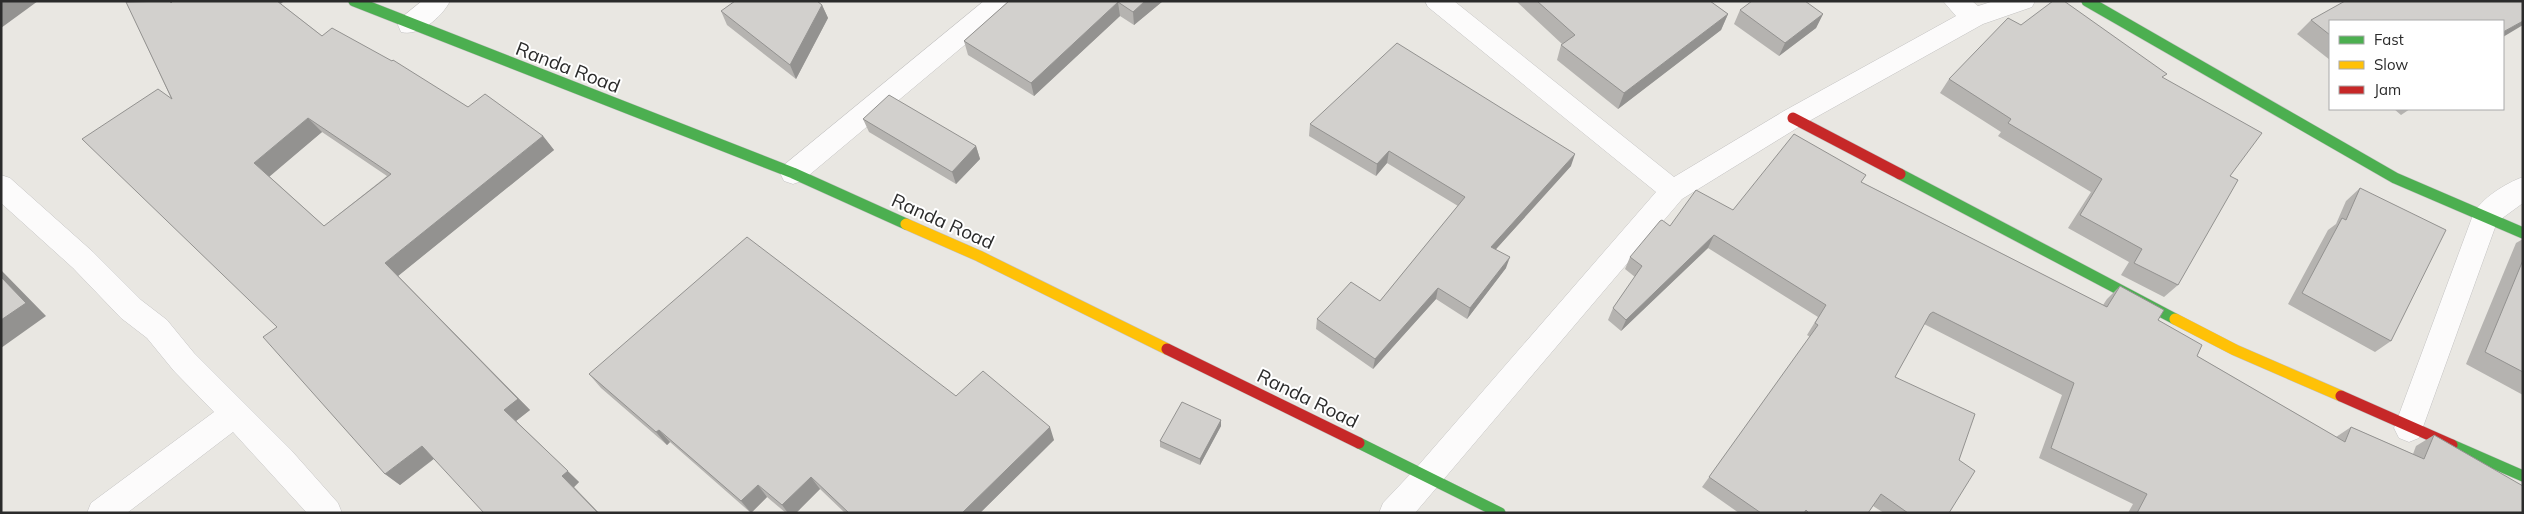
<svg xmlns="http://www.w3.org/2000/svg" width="2524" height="514" viewBox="0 0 2524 514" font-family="Mulish,sans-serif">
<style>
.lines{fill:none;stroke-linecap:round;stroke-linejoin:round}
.street-casing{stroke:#c3c2c2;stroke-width:1}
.fast-casing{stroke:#c3c2c2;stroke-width:12}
.slow-casing{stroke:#c3c2c2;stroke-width:12}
.jam-casing{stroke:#c3c2c2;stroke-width:12}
.street{fill:#fcfbfb;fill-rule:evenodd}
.fast{stroke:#4caf50;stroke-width:11}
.slow{stroke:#ffc107;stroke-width:11}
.jam{stroke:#c62828;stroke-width:11}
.wall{fill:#b5b3b0;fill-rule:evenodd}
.shaded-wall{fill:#939290}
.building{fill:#d2d0cd;stroke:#939290;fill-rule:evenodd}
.labels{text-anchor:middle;stroke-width:4;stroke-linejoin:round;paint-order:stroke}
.street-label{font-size:19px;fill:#2b2b2b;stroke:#fff}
</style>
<rect width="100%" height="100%" fill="#e9e7e2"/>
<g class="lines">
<g class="street-casing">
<path id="street" d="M422,1h28c-8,16 -31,36 -49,31l-3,-7 3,-7z
M984,1h29l-3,6 -208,174 -9,3 -9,-3 -4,-8 4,-8z
M1425,1h29l220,176 110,-66 172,-95 -13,-15h29l6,5 16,-5h41l-3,6 -49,17 -181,101 -120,74 -267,314h-36l4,-10 34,-36 239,-275 -228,-185z
M1,175l9,3 83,74 48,48 26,20 27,33 97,97 47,53 4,10h-35l-74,-81 -106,81h-40l4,-10 123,-91 -40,-41 -27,-33 -26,-20 -48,-50 -72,-65z
M2523,177v26l-26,19 -78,216 -10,4 -10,-4 -5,-10 79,-213c7,-16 33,-32 50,-38z"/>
</g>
<g class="fast-casing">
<path id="fast" d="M354,1l439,172 113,51
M2087,1l308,177 128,55
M1900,174l275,145
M1359,443l141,70
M2452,445l71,31"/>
</g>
<g class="slow-casing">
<path id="slow" d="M906,224l73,32 188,93
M2175,319l60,31 106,46"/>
</g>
<g class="jam-casing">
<path id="jam" d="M1793,118l107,56
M1167,349l192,94
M2341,396l111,49"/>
</g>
<use href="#street" class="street"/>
<use href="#fast" class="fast"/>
<use href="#slow" class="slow"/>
<use href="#jam" class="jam"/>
</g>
<path class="wall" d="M126,1h158l-3,3 41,32 146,71 75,29 11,14 -156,126 132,134 -14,11 63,61 -5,5 -140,-28 -34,26 -15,-11 -108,-147zM322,132l65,44 -63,50 -55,-50z
M1009,1h154l-29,24 -14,-9 -86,80 -66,-41 -4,-14z
M1516,1h194l18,13 -7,16 -103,79 -61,-49 4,-15 1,-1z
M822,5l6,13 -32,61 -69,-54 -6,-14z
M1740,10l83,4 -7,14 -37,28 -45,-32z
M2311,20l19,1v39l-33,-26z
M2021,25l142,53 67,98 -52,109 -14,12 -43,-22 8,-13 -61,-34 23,-36 -93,-56 3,-4 -61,-39 9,-14z
M2394,109h16l-9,6z
M863,119l113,27 4,13 -24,25 -87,-52z
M1310,124l261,42 -75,83 10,19 -39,51 -31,-20 -63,70 -57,-40 1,-10 63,-18 78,-95 -71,-43 -11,13 -67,-40z
M1866,175l-5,7 242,123 4,-6 13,-13 77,70 139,81 15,-10 62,27 3,-8 18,-11 89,78h-395l5,-9 -94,-46 23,-63 -138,-71 -29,53 64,83 -10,53h-65l-11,-7 -5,7h-129l-37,-26 108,-150 -3,-2 11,-18 -110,-69 -87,83 -13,-11 5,-12 22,-31 -10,-8 5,-12 40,-31z
M2360,188l31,153 -16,11 -87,-48 40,-74 8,-6 10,-23z
M2523,239v156l-57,-31 50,-121z
M589,374l367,22 98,44 -74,73h-135l-25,-24 -24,24h-10l-19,-16 -16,16 -81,-71 -3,3 -66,-57z
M1221,420v6l-21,39 -40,-18v-6z"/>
<path class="shaded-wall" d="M4,1h34l-37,27v-25z
M273,1h11l-7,5z
M1145,1h18l-29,24 -1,-13z
M1118,2l2,14 -86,80 -3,-13z
M822,5l6,13 -32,61 -6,-14z
M1728,14l-7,16 -103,79 6,-16z
M1823,14l-7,14 -37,28 6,-13z
M2523,21v4l-20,12v-5z
M308,118l14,14 -53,45 -15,-14z
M543,136l11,14 -156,126 132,134 -14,11 63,61 -5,5 25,26h-1l-36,-37 -58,-66 -119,-147z
M976,146l4,13 -24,25 -4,-12z
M1389,151l-2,12 -11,13 1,-12z
M1575,154l-4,12 -83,92 3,-11z
M1714,235l-6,13 -87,83 5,-11z
M1510,257l-4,11 -39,51 3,-11z
M1,270l45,46 -45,32z
M1438,288l-2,11 -63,70 2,-10z
M1221,420v6l-21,39v-6z
M1050,427l4,13 -74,73h-18z
M659,430l11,12 -3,3 -11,-13z
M422,446l14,11 -36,28 -15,-11z
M811,477l9,12 -24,24h-8l-6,-8z
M758,485l9,12 -16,16 -10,-12z"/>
<path class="building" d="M170,1l1,2 2,-2h104l45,35 10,-8 60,33 1,-1 75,47 17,-13 58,42 -158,127 133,136 -14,11 64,61 -6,5 36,37h-114l-62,-67 -37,28 -122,-137 14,-10 -195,-188 76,-50 14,10 -46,-97zM308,118l83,56 -67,52 -70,-63z
M735,1h82l5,4 -32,60 -69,-54z
M1009,1h136l-12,11 -15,-10 -87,81 -67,-42z
M1537,1h173l18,13 -104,79 -63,-48 14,-10z
M1752,1h53l18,13 -38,29 -45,-33z
M2053,1h11l103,73 -5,3 100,56 -32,43 8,4 -60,105 -44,-22 8,-14 -62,-34 22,-36 -94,-56 3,-4 -62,-40 59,-61 13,7z
M2345,1h178v20l-20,11v-11h-173v14l-19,-15z
M1397,43l178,111 -84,93 19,10 -40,51 -32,-20 -63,71 -58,-40 34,-37 29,19 85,-104 -76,-46 -12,13 -67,-40z
M889,95l87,51 -24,26 -89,-53z
M1794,134l72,41 -5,7 246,125 13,-21 44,24 -6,10 44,25 -5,11 148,86 6,-15 73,32 10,-24 89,51v27h-386l10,-19 -96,-46 23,-65 -141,-71 -3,2 -35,63 80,37 -16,46 16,11 -26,42h-41l-27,-19 -13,19h-59l-3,-3 -2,3h-43l-52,-36 109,-152 -3,-2 11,-18 -112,-70 -88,85 -13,-12 29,-42 -12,-9 30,-36 2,-1 8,6 26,-36 37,20z
M2360,188l86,42 -55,111 -89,-48 40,-75 4,2z
M747,237l209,159 27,-25 67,56 -88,86h-113l-38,-36 -29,28 -24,-20 -17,16 -82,-71 -3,2 -67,-58z
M2523,260v112l-38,-20z
M1,277l25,26 -25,17z
M1182,402l39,18 -21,39 -40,-18z"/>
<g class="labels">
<g class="street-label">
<text transform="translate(568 67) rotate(21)" y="7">Randa Road</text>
<text transform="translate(943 221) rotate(24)" y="7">Randa Road</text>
<text transform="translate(1308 398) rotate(26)" y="7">Randa Road</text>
</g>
</g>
<rect width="2524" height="514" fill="none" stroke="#2b2b2b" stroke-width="5"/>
<rect x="2329" y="20" width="175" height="90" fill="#ffffff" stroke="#aaaaaa"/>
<rect x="2339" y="36" width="25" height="8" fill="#4caf50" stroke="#aaaaaa"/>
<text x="2374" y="45" font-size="15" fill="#2b2b2b">Fast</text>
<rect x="2339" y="61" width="25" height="8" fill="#ffc107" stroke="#aaaaaa"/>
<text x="2374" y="70" font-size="15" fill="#2b2b2b">Slow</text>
<rect x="2339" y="86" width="25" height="8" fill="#c62828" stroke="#aaaaaa"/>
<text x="2374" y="95" font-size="15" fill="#2b2b2b">Jam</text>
</svg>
